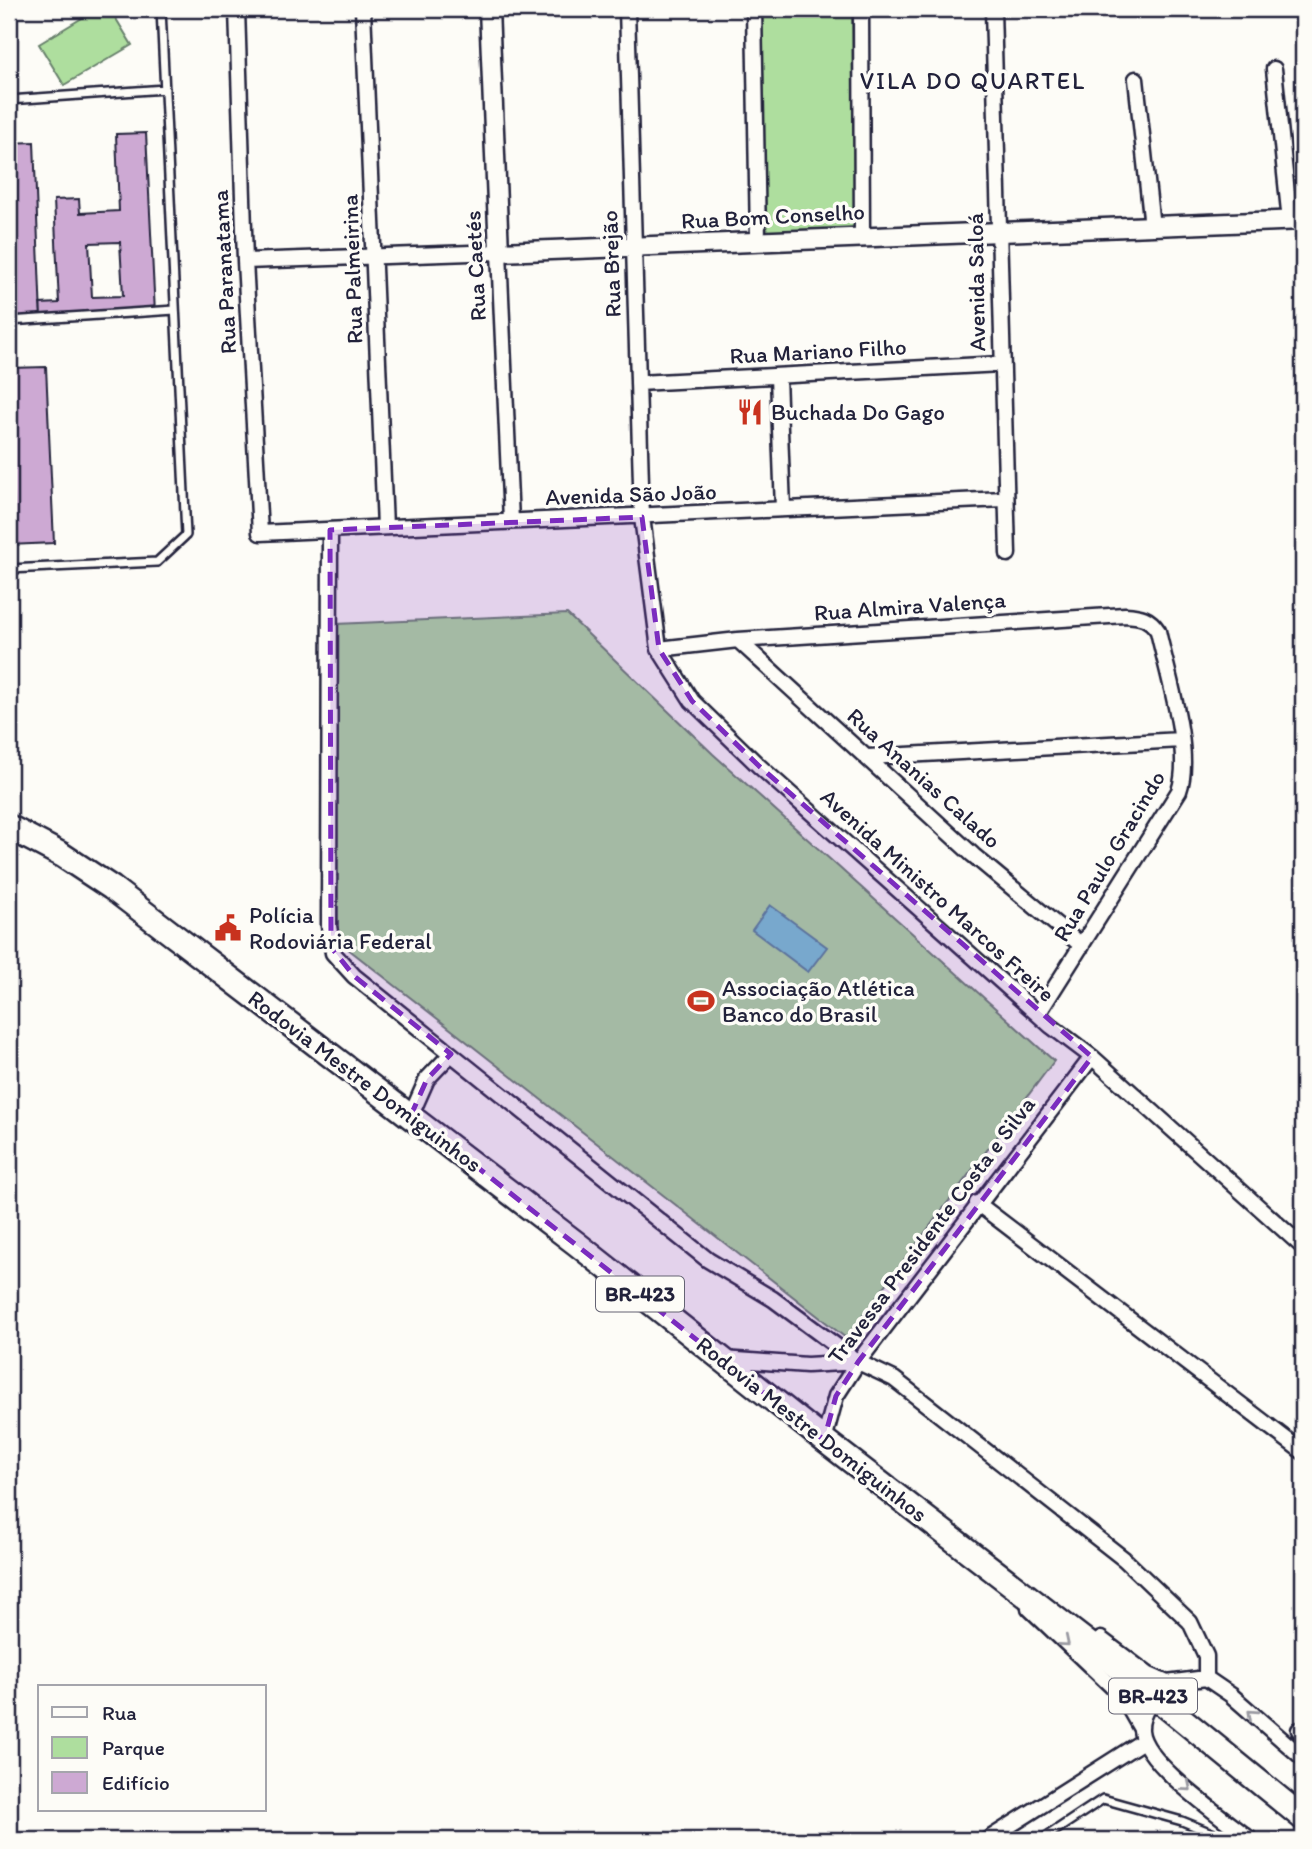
<svg xmlns="http://www.w3.org/2000/svg" width="1312" height="1849" viewBox="0 0 1312 1849" font-family="Itim,sans-serif">
<style>
.green{fill:#aede9e;stroke:#68806c;stroke-width:2}
.water{fill:#77c7d1;stroke:#558595;stroke-width:2}
.building{fill:#cda9d3;stroke:#22223b;stroke-width:2;fill-rule:evenodd}
.lines{fill:none;stroke-linecap:round;stroke-linejoin:round}
.service-casing{stroke:#22223b;stroke-width:12}
.minor-casing{stroke:#22223b;stroke-width:19}
.tertiary-casing{stroke:#22223b;stroke-width:23}
.primary-casing{stroke:#22223b;stroke-width:28}
.service{stroke:#fdfcf7;stroke-width:7}
.minor{stroke:#fdfcf7;stroke-width:14}
.tertiary{stroke:#fdfcf7;stroke-width:18}
.primary{stroke:#fdfcf7;stroke-width:23}
.oneway{stroke:#9a9aa2}
.marked{fill:#7b2cbf;fill-opacity:0.2;stroke:#7b2cbf;stroke-width:5;stroke-dasharray:14 9;stroke-linejoin:round}
.labels{text-anchor:middle;stroke-width:7;stroke-linejoin:round;paint-order:stroke}
.shield{fill:#fdfcf7;stroke:#646373;stroke-width:2}
.shield-label{font-size:21px;font-weight:bold;fill:#22223b}
.street-label{font-size:23px;fill:#22223b;stroke:#fdfcf7}
.poi-label{font-size:23px;fill:#22223b;stroke:#fdfcf7;text-anchor:start}
.neighbourhood-label{font-size:24px;letter-spacing:2px;fill:#22223b;stroke:#fdfcf7}
</style>
<rect width="100%" height="100%" fill="#fdfcf7"/>
<filter id="ink" filterUnits="userSpaceOnUse"><feTurbulence type="fractalNoise" baseFrequency=".0143" numOctaves="2"/><feDisplacementMap in="SourceGraphic" scale="14" xChannelSelector="R" yChannelSelector="G"/><feConvolveMatrix kernelMatrix="1 2 1 2 8 2 1 2 1" color-interpolation-filters="sRGB"/></filter>
<g filter="url(#ink)">
<path class="green" d="M97,9h13l22,36 -68,40 -25,-41z
M760,9h92l3,221 -91,3z
M567,614l146,140 341,307 -208,277 -508,-397 -2,-317z"/>
<path class="water" d="M770,905l57,42 -19,25 -56,-42z"/>
<path class="building" d="M146,133l9,180 -114,5 -1,-14 19,-1 -5,-103 25,-1 1,14 39,-2 -3,-77zM120,242l3,54 -31,1 -3,-54z
M34,142l7,176 -32,2v-177z
M46,367l8,176 -45,2v-19h6l-3,-54h-3v-104z"/>
<g class="lines">
<g class="service-casing">
<path id="service" d="M9,100l156,-11
M9,321l166,-11
M9,569l148,-7 29,-27 -25,-526
M1041,1840l62,-41 79,22 47,19"/>
</g>
<g class="minor-casing">
<path id="minor" d="M237,9l8,252 15,272 744,-34
M363,9l22,518
M627,9l15,508 17,132 33,52 67,65 292,260 41,31 211,190
M754,9l4,231
M861,9l1,226
M993,9l15,545
M1274,69l16,152
M1136,79l16,148
M245,261l254,-9 12,269
M778,377l5,132
M638,383l363,-19
M330,530l-1,396 4,27 21,23 354,284 65,39 85,63 36,17 230,180 66,63 16,34v22
M738,640l235,215 109,91
M659,649l79,-9 387,-25c15,1 24,2 33,16 9,42 35,121 21,160l-141,223
M868,757l313,-17
M411,1115l16,-36 24,-25
M977,1203l326,249
M723,1359l84,6 51,-3
M824,1440l12,-44 22,-34 234,-305
M1029,1608l93,88 19,33
M1101,1639l48,36 18,8
M1299,1730l4,-1
M987,1840l156,-99
M1251,1840c-26,-21 -108,-77 -110,-110 -1,-18 14,-34 26,-47l39,-5 25,17 72,63"/>
</g>
<g class="tertiary-casing">
<path id="tertiary" d="M489,9l10,243 804,-32"/>
</g>
<g class="primary-casing">
<path id="primary" d="M9,827l53,28 50,33 465,356 247,196 282,217 197,161"/>
</g>
<use href="#service" class="service"/>
<use href="#minor" class="minor"/>
<use href="#tertiary" class="tertiary"/>
<use href="#primary" class="primary"/>
</g>
<defs><path id="oneway-chevron" d="M-2-3.5L2.5 0L-2 3.5" fill="none" stroke-width="1.6" stroke-linecap="round" stroke-linejoin="round" transform="scale(1.75)"/></defs>
<g class="oneway">
<use href="#oneway-chevron" transform="translate(1065 1642) rotate(40)"/>
<use href="#oneway-chevron" transform="translate(1252 1714) rotate(-138)"/>
<use href="#oneway-chevron" transform="translate(1187 1787) rotate(40)"/>
</g>
</g>
<path class="marked" d="M642,517l17,132 33,52 67,65 333,291 -234,305 -22,34 -12,44 -413,-325 16,-36 24,-25 -97,-78 -23,-29 -1,-417z"/>
<defs>
<g id="restaurant-bare" transform="scale(2.1)"><path d="M-5-6h1v4h1v-4h1v4h1v-4h1v5L-1.5 .5V6h-2V.5L-5-1ZM5-6V6H3V1.5H1.5Q1.5-4 5-6Z" fill="#c8321e" stroke="#fdfcf7" stroke-width="2.5" paint-order="stroke"/></g>
<g id="civic-bare" transform="scale(2.1)"><path d="M-.6-6.5H3V-4.5H.6V-3L4-1V1h2V6H-6V1h2V-1L-.6-3ZM-1.2 2.5V6h2.4V2.5Z" fill="#c8321e" stroke="#fdfcf7" stroke-width="2.5" paint-order="stroke"/></g>
<g id="stadium-bare" transform="scale(2.1)"><path d="M0-5a6.5 5 0 1 0 0 10a6.5 5 0 1 0 0-10ZM-3.5-1.8h7v3.6h-7Z" fill="#c8321e" stroke="#fdfcf7" stroke-width="2.5" paint-order="stroke"/></g>
</defs>
<g fill-rule="evenodd">
<use href="#restaurant-bare" x="750" y="412"/>
<use href="#civic-bare" x="228" y="928"/>
<use href="#stadium-bare" x="701" y="1001"/>
</g>
<g class="labels">
<g class="shield">
<rect x="596" y="1276.5" width="88" height="35" rx="5"/>
<rect x="1109" y="1678.5" width="88" height="35" rx="5"/>
</g>
<g class="shield-label">
<text x="640" y="1301">BR-423</text>
<text x="1153" y="1703">BR-423</text>
</g>
<g class="street-label">
<text transform="translate(773 216) rotate(-3)" y="8">Rua Bom Conselho</text>
<text transform="translate(611 264) rotate(-92)" y="8">Rua Brejão</text>
<text transform="translate(475 266) rotate(-93)" y="8">Rua Caetés</text>
<text transform="translate(352 269) rotate(-92)" y="8">Rua Palmeirina</text>
<text transform="translate(224 272) rotate(-93)" y="8">Rua Paranatama</text>
<text transform="translate(976 282) rotate(-91)" y="8">Avenida Saloá</text>
<text transform="translate(818 351) rotate(-3)" y="8">Rua Mariano Filho</text>
<text transform="translate(631 494) rotate(-2)" y="8">Avenida São João</text>
<text transform="translate(910 606) rotate(-4)" y="8">Rua Almira Valença</text>
<text transform="translate(924 778) rotate(42)" y="8">Rua Ananias Calado</text>
<text transform="translate(1109 856) rotate(-59)" y="8">Rua Paulo Gracindo</text>
<text transform="translate(938 895) rotate(42)" y="8">Avenida Ministro Marcos Freire</text>
<text transform="translate(365 1081) rotate(37)" y="8">Rodovia Mestre Domiguinhos</text>
<text transform="translate(931 1230) rotate(-53)" y="8">Travessa Presidente Costa e Silva</text>
<text transform="translate(812 1429) rotate(38)" y="8">Rodovia Mestre Domiguinhos</text>
</g>
<g class="poi-label">
<text x="771" y="420">Buchada Do Gago</text>
<text x="249" y="923">Polícia<tspan x="249" dy="26">Rodoviária Federal</tspan></text>
<text x="722" y="996">Associação Atlética<tspan x="722" dy="26">Banco do Brasil</tspan></text>
</g>
<g class="neighbourhood-label">
<text x="973" y="89">VILA DO QUARTEL</text>
</g>
</g>
<rect width="1312" height="1849" fill="none" stroke="#fdfcf7" stroke-width="35"/>
<rect x="18" y="18" width="1277" height="1814" fill="none" stroke="#22223b" stroke-width="2.5" filter="url(#ink)"/>
<rect x="38" y="1685" width="228" height="126" fill="#fdfcf7" stroke="#a5a5ac" stroke-width="2"/>
<rect x="52" y="1707" width="35" height="10" fill="#fdfcf7" stroke="#a5a5ac" stroke-width="2"/>
<text x="102" y="1720" font-size="21" fill="#22223b">Rua</text>
<rect x="52" y="1737" width="35" height="21" fill="#aede9e" stroke="#a5a5ac" stroke-width="2"/>
<text x="102" y="1755" font-size="21" fill="#22223b">Parque</text>
<rect x="52" y="1772" width="35" height="21" fill="#cda9d3" stroke="#a5a5ac" stroke-width="2"/>
<text x="102" y="1790" font-size="21" fill="#22223b">Edifício</text>
</svg>
